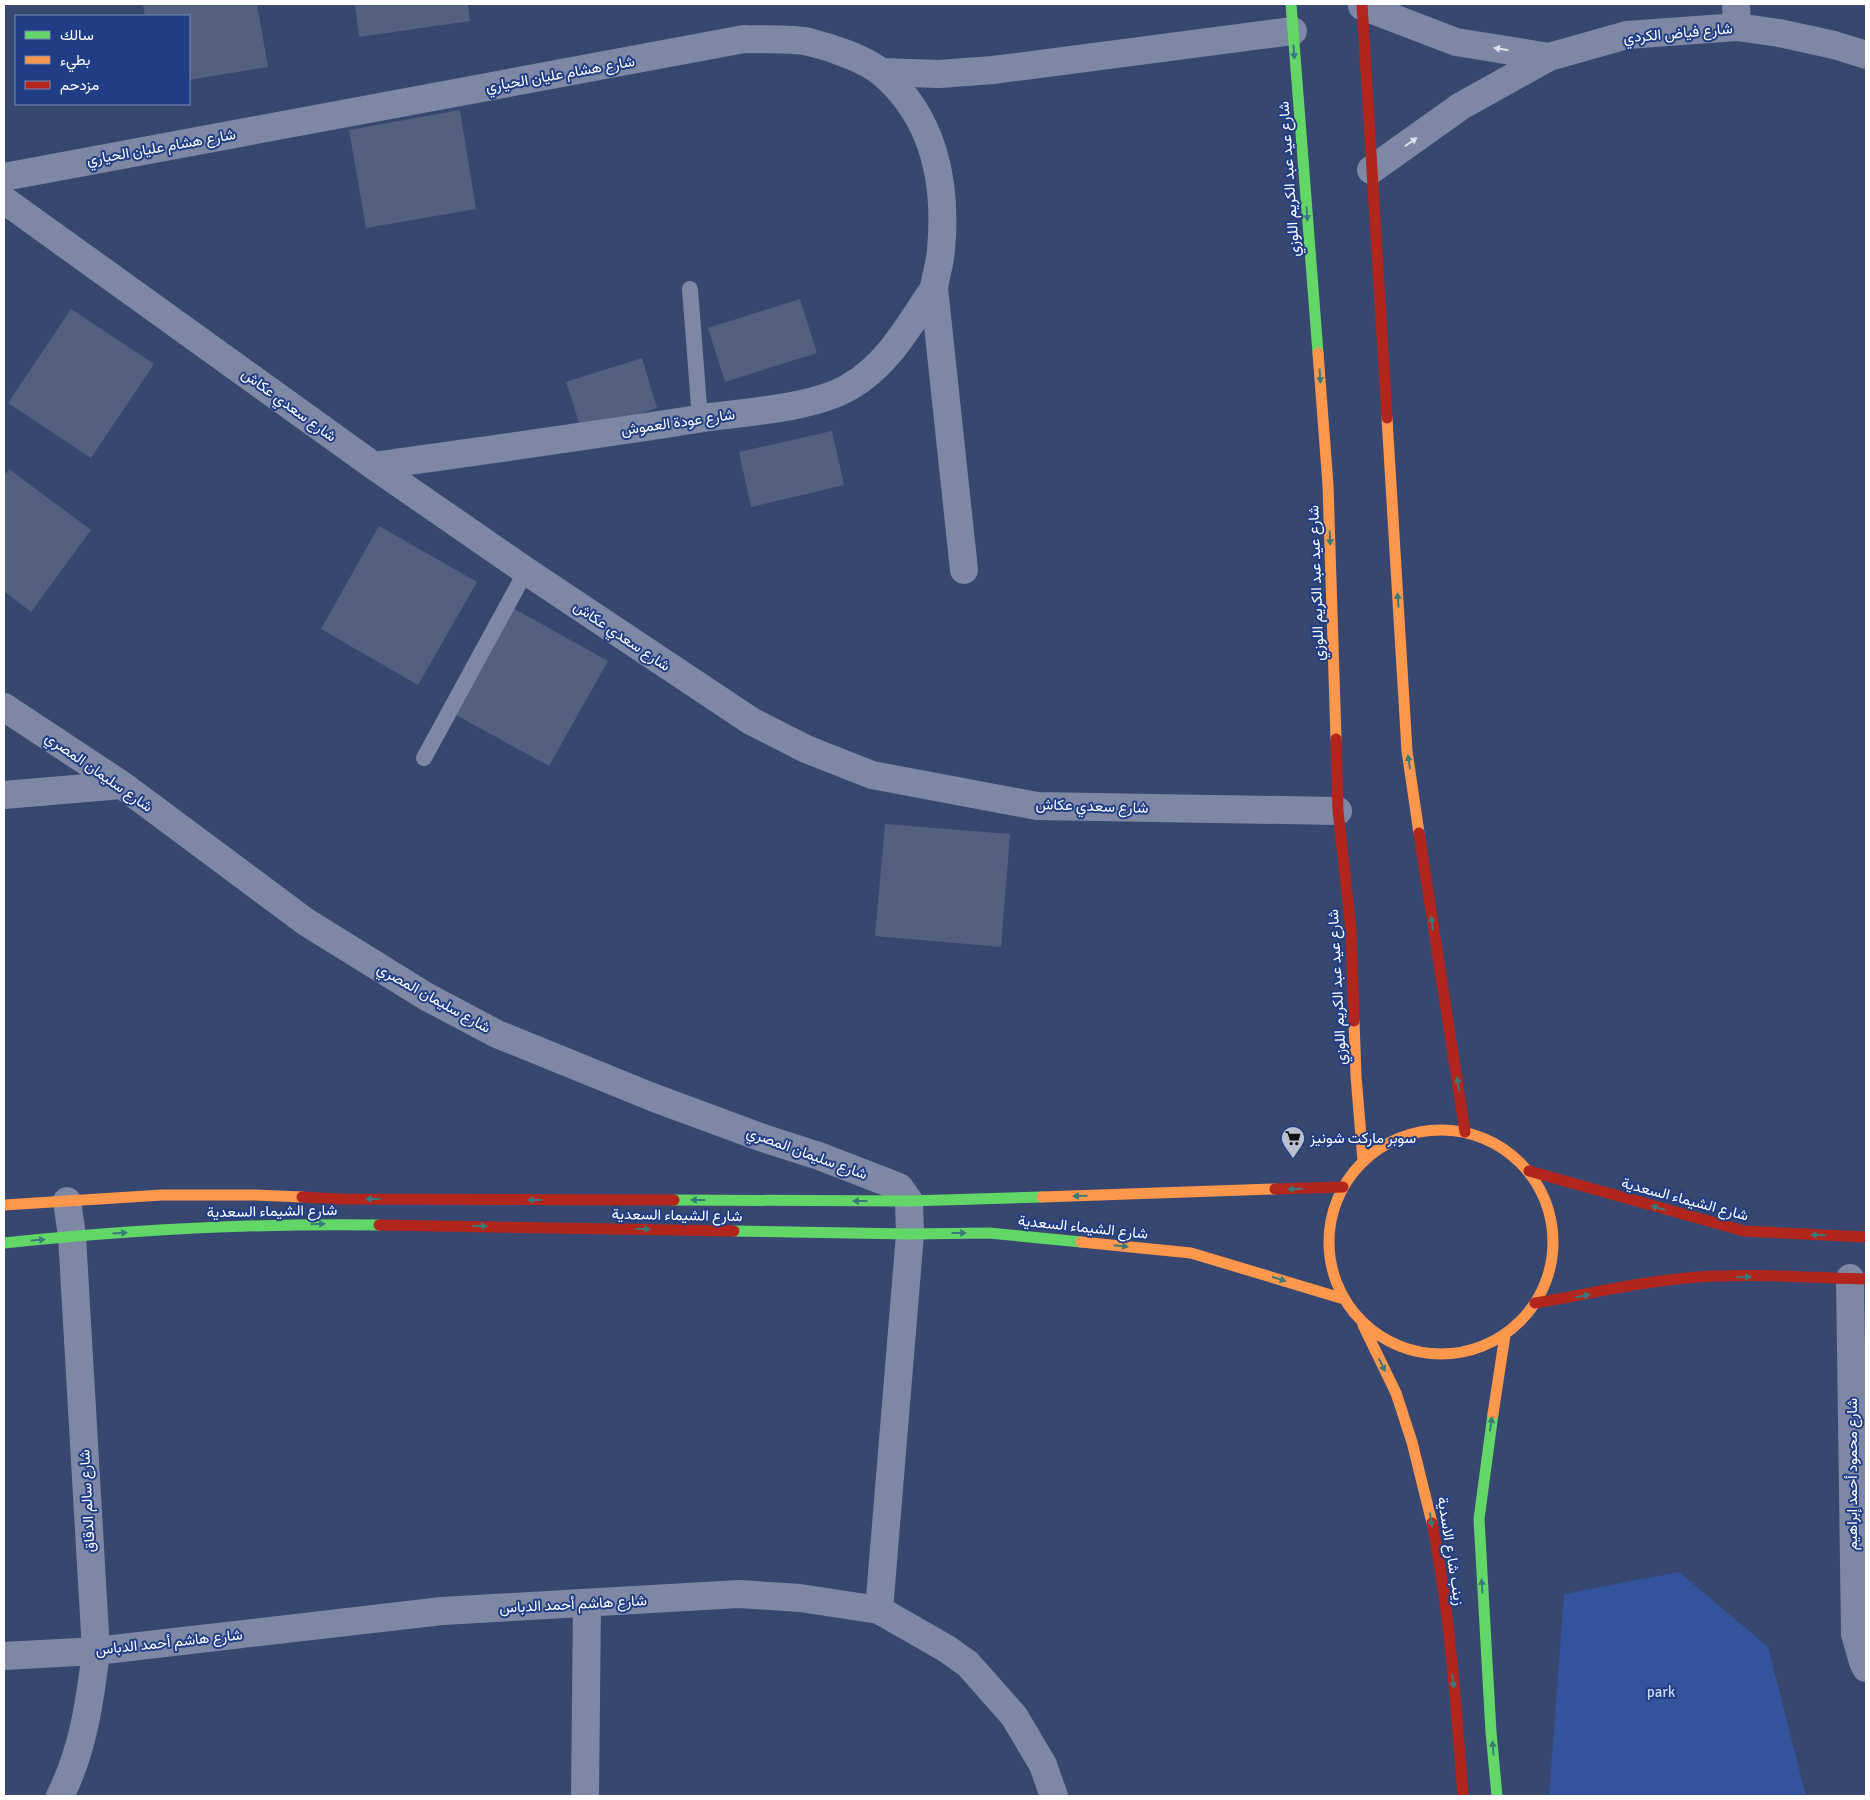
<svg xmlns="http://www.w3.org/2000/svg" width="1870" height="1800" viewBox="0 0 1870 1800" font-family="Signika,Vazirmatn,sans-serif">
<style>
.green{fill:#34549d}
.building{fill:#536080}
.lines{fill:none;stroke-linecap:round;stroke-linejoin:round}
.lane{stroke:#7e88a5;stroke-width:16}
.street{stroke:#7e88a5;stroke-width:28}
.fast{stroke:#63d668;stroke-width:11}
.slow{stroke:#ff974d;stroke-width:11}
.jam{stroke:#b3261e;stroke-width:11}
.oneway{fill:#dfe1e8}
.oneway2{fill:#3b7a7a}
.labels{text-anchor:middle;stroke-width:4;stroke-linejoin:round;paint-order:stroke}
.street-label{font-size:15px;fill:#fff;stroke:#203d86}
.poi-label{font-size:15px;fill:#fff;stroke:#203d86;text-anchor:start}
.park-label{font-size:15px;fill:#cedbf7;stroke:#203d86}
</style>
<rect width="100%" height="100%" fill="#37476f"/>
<path class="green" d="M1679,1572l89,75 38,149h-257l15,-202z"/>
<path class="building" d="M143,4h114l11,63 -79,13v-64h-44z
M355,4h113l2,17 -111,16z
M460,110l16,99 -110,19 -17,-98z
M800,299l17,54 -92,29 -17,-54z
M71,309l83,55 -63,94 -83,-55z
M642,358l15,50 -75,24 -16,-50z
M832,431l12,54 -93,22 -12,-55z
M9,469l82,61 -60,82 -27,-21v-115z
M379,526l98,56 -59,103 -97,-56z
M513,608l95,53 -59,105 -95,-52z
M885,824l125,10 -9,113 -126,-11z"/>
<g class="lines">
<path class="lane" d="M690,289l10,130
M424,758l102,-187"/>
<path class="street" d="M1736,4l1,23
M1362,6l94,36 93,15
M881,72l58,2 54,-4 300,-39
M1371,170l90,-64 88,-49 78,-22 110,-8 42,6 55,12 32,10
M4,177l740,-138c20,1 46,-1 65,3 21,5 57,17 73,31 53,45 65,112 59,177 -1,13 -5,25 -7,38l30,282
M4,200l370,266 152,105 225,150 55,28 66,26 165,31 301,5
M374,466c112,-16 224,-31 336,-49 38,-5 107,-10 139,-30 39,-22 61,-63 85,-99
M4,707l118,78 184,137 121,75 70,37 155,63 111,41 56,18 80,31 10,14 1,33 -31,376
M4,795l118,-10
M1850,1278l5,356 8,28 3,6
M4,1656l92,-5 346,-40 297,-17 61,4 79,12 68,39 21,15 46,52 29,49 11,31
M60,1796c23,-45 30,-95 36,-145l-24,-415 -5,-35
M585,1796l2,-193"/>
<path class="fast" d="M1291,4l27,349
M674,1200l235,1 133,-4
M734,1231l176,3 79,-1 92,9
M4,1243c125,-13 250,-20 375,-18
M1493,1414l-14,105 12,213 6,64"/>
<path class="slow" d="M1318,353l10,132 8,254
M1387,418l20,333 12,82
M1354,1021l2,55 7,85
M1329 1242a112 112 0 1 1 224 0a112 112 0 1 1-224 0Z
M1042,1197l233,-8
M4,1205l158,-10h93l47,2
M1081,1242l110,11 153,46
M1363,1325l33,68 16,49 20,81
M1493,1414l12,-79"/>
<path class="jam" d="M1362,4l25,414
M1336,739l2,72 13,119 3,91
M1419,833l46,299
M1529,1171l215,60 122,6
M1275,1189l68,-2
M302,1197l38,2 334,1
M379,1225l355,6
M1535,1303c54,-9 108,-22 163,-26 55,-4 112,1 168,2
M1432,1523c18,90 24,182 31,273"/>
</g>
<defs><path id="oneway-solid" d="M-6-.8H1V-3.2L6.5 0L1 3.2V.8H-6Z" transform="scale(1.25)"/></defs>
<g class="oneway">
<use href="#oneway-solid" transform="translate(1501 49) rotate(-171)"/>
<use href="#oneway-solid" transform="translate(1411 142) rotate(-35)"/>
</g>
<g class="oneway2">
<use href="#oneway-solid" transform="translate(1294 52) rotate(86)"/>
<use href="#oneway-solid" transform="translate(1307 214) rotate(86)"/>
<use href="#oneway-solid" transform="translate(1320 376) rotate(86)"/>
<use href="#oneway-solid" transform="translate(1330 538) rotate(88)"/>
<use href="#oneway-solid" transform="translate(1398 600) rotate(-94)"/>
<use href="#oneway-solid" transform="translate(1409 762) rotate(-98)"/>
<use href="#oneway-solid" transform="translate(1432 923) rotate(-99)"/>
<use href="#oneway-solid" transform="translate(1458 1084) rotate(-99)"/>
<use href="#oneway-solid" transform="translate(1295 1189) rotate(178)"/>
<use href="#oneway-solid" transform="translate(1080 1196) rotate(178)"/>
<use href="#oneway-solid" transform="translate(373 1199) rotate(-180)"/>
<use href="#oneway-solid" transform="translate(535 1200) rotate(-180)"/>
<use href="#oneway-solid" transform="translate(698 1200) rotate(-180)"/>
<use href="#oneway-solid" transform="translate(860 1201) rotate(-180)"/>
<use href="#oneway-solid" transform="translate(1658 1208) rotate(-164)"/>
<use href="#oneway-solid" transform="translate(318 1224) rotate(-1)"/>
<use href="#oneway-solid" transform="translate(480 1226) rotate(1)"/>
<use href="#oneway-solid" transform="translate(643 1229) rotate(1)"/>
<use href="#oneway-solid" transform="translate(120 1233) rotate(-4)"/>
<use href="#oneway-solid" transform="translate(959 1233)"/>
<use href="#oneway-solid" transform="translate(1818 1235) rotate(-178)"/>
<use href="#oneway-solid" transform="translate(38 1240) rotate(-6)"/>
<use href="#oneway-solid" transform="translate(1121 1246) rotate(6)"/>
<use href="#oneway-solid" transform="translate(1744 1277) rotate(-1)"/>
<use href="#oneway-solid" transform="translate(1279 1279) rotate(17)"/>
<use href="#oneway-solid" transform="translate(1583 1296) rotate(-10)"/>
<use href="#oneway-solid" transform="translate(1382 1365) rotate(64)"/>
<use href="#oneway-solid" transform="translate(1491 1424) rotate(-81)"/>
<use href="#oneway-solid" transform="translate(1431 1520) rotate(81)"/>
<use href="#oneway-solid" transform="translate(1482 1586) rotate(-94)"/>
<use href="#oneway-solid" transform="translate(1453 1681) rotate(84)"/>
<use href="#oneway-solid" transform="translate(1493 1748) rotate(-95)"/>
</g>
<defs>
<g id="supermarket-pin" transform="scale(1.25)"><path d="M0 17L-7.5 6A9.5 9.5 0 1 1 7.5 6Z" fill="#b9bfcd" stroke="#203d86"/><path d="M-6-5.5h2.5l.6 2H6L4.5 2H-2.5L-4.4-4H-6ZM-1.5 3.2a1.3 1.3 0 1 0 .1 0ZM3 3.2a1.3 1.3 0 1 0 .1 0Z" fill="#111"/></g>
</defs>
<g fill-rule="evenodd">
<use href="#supermarket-pin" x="1293" y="1138"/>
</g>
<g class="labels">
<g class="street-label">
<text transform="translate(1678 33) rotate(-5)" y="5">شارع فياض الكردي</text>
<text transform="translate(560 74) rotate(-10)" y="5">شارع هشام عليان الحياري</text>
<text transform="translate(161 147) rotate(-10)" y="5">شارع هشام عليان الحياري</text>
<text transform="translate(1289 179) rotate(-94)" y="5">شارع عيد عبد الكريم اللوزي</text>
<text transform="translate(289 405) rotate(36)" y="5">شارع سعدي عكاش</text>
<text transform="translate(678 422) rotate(-8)" y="5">شارع عودة العموش</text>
<text transform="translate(1316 583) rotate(-92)" y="5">شارع عيد عبد الكريم اللوزي</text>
<text transform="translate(622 636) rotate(34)" y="5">شارع سعدي عكاش</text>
<text transform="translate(99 772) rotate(35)" y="5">شارع سليمان المصري</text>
<text transform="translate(1092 806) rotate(2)" y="5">شارع سعدي عكاش</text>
<text transform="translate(1337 987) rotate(-93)" y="5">شارع عيد عبد الكريم اللوزي</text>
<text transform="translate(434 998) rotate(29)" y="5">شارع سليمان المصري</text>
<text transform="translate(807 1153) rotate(20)" y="5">شارع سليمان المصري</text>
<text transform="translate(1685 1199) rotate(15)" y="5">شارع الشيماء السعدية</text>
<text transform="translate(272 1211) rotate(-1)" y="5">شارع الشيماء السعدية</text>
<text transform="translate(677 1215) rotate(1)" y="5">شارع الشيماء السعدية</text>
<text transform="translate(1083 1227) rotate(6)" y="5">شارع الشيماء السعدية</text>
<text transform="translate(1852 1474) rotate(-90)" y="5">شارع محمود أحمد إبراهيم</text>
<text transform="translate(87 1501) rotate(-93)" y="5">شارع سالم الدقاق</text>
<text transform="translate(1451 1551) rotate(81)" y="5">زينب شارع الاسدية</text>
<text transform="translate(573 1604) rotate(-3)" y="5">شارع هاشم أحمد الدباس</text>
<text transform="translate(169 1642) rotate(-6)" y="5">شارع هاشم أحمد الدباس</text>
</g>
<g class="poi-label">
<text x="1310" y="1143">سوبر ماركت شونيز</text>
</g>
<g class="park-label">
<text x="1661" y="1697">park</text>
</g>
</g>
<rect width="1870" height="1800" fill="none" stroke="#ffffff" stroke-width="10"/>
<rect x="15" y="15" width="175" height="90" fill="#203d86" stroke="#798bb6"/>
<rect x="25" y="31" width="25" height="8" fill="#63d668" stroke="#798bb6"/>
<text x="60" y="40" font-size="15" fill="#ffffff">سالك</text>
<rect x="25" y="56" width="25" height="8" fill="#ff974d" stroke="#798bb6"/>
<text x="60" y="65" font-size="15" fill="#ffffff">بطيء</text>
<rect x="25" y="81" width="25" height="8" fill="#b3261e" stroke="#798bb6"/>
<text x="60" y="90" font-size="15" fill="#ffffff">مزدحم</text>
</svg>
